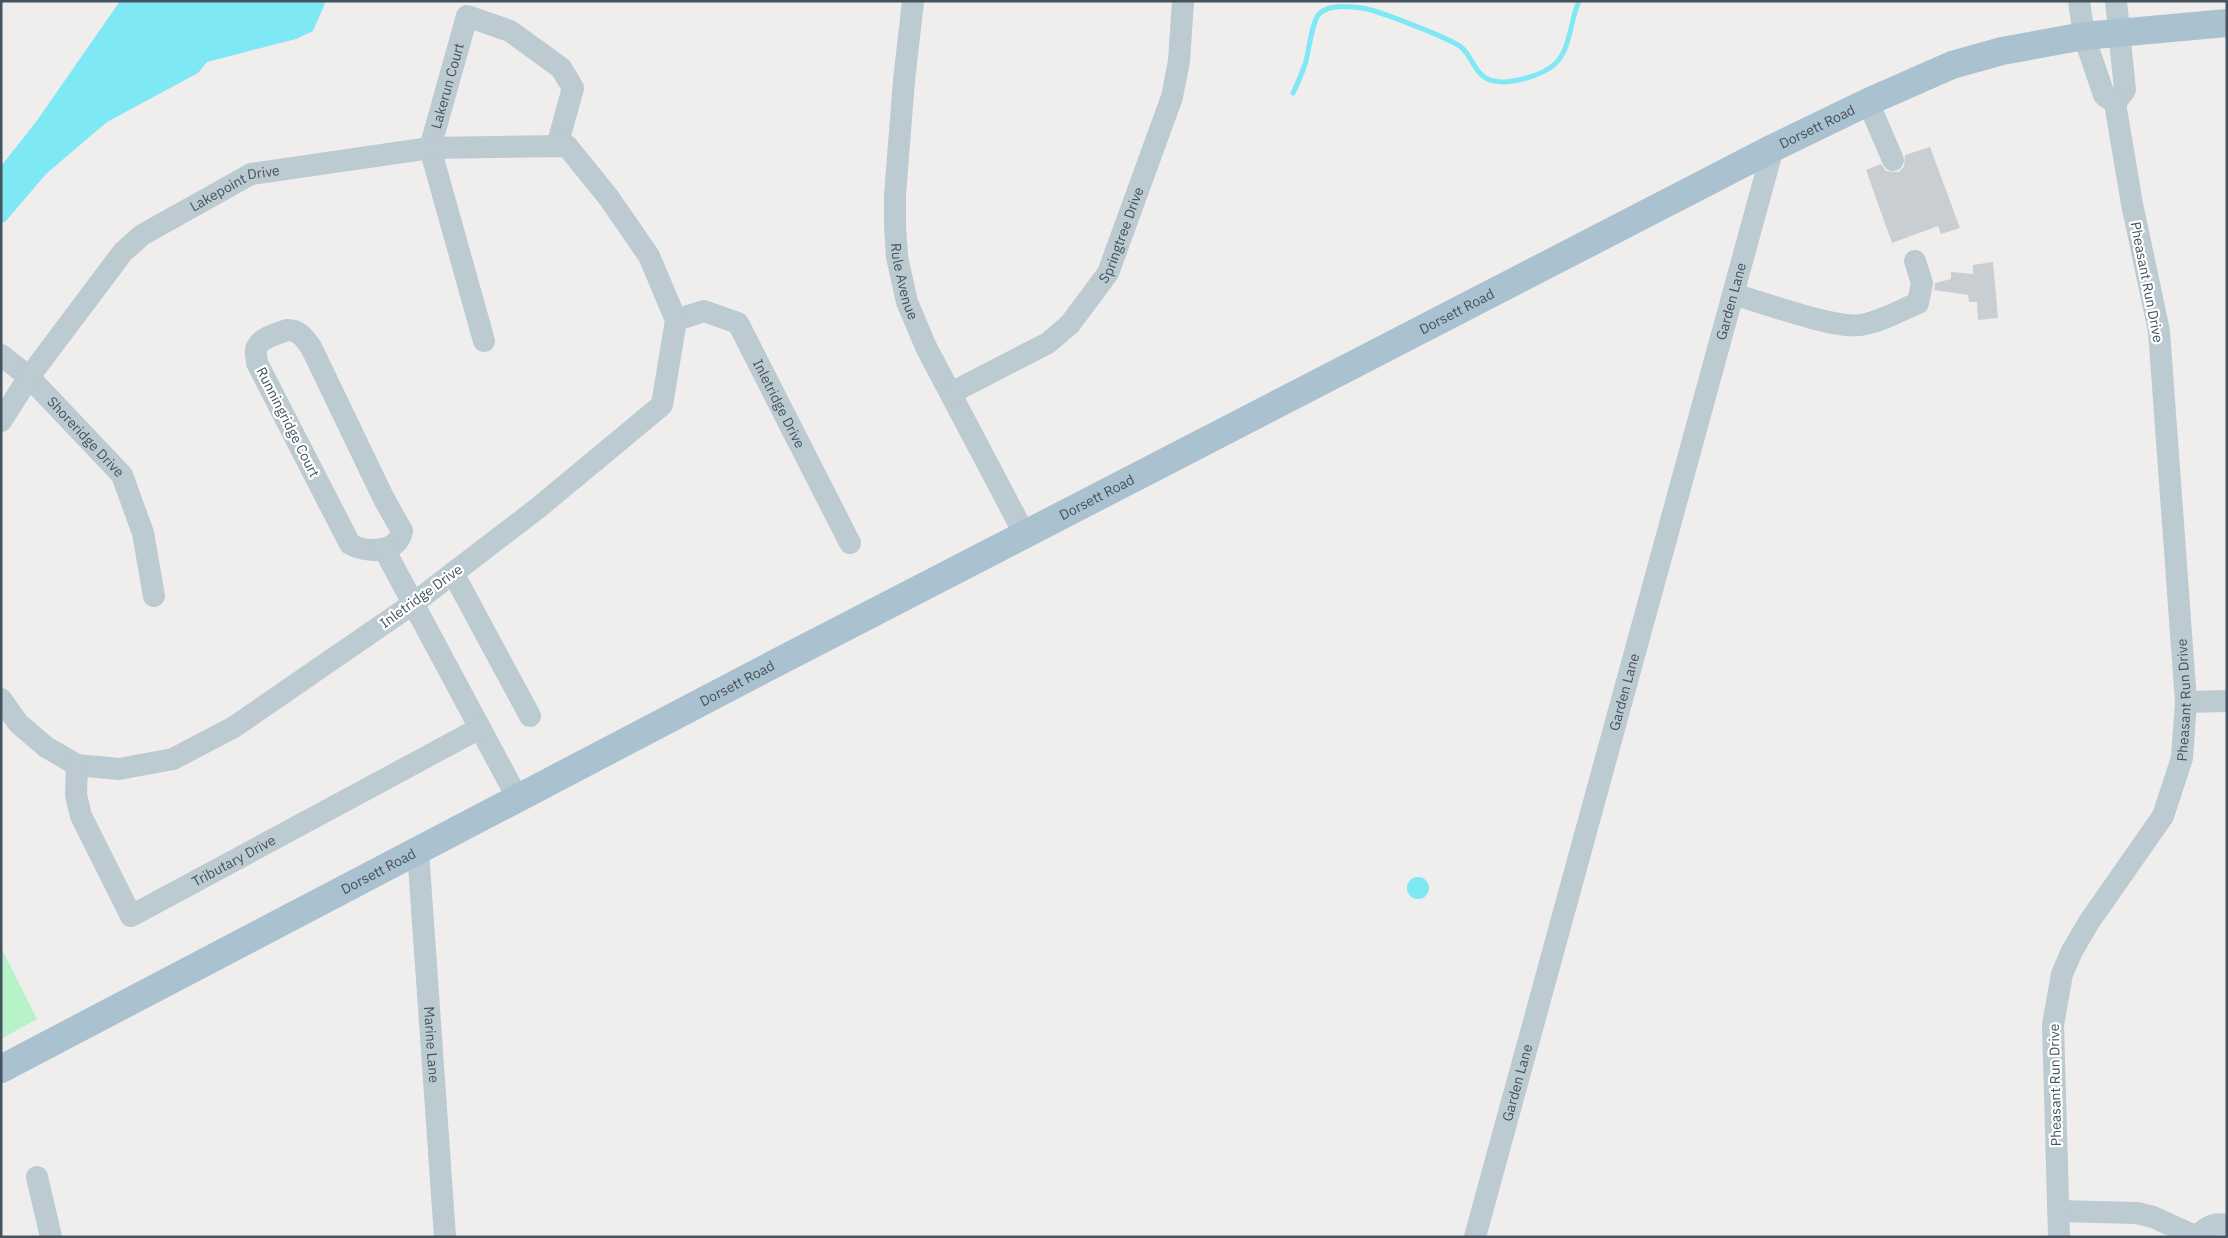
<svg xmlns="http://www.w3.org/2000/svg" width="2228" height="1238" viewBox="0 0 2228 1238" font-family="'IBM Plex Sans',sans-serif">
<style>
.green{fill:#b6f3c8}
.water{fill:#7fe8f5}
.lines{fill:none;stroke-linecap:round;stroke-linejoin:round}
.stream{stroke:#7fe8f5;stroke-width:5}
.building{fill:#c9ced3}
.minor{stroke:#bccad1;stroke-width:22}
.major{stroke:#aac1d0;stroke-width:28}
.labels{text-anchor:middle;stroke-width:4.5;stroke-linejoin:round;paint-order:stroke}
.street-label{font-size:14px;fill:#44535d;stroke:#fff}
</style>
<rect width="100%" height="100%" fill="#f0eded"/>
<path class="green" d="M1,947l36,72 -36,20z"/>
<path class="water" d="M120,1h206l-13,30 -17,8 -89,23 -9,11 -91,49 -61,52 -41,48 -4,1v-57l35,-44z
M1407 888a11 11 0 1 1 22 0a11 11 0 1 1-22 0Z"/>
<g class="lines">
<path class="stream" d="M1293,93c5,-11 10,-21 13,-32 3,-12 6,-39 13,-47 9,-10 30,-8 43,-6 15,2 87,30 99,39 12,10 13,27 29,33 17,6 52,-4 65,-16 16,-15 15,-44 24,-63"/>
</g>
<path class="building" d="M1930,147l30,81 -19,6 -3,-8 -46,17 -26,-73 15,-6 5,7 12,1 6,-5 1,-12z
M1993,262l5,56 -20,2 -1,-18h-8l-1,-7 -34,-5 1,-7 16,-4v-7l22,2v-9z"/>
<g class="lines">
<g class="minor">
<path id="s1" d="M913,1l-9,80 -9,114v31l2,31 10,45 19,45 99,188"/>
<path d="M1868,102l25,58"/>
<path d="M2115,103l10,-13 -9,-89"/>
<path d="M1733,294c28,8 102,35 127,31 18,-2 41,-15 58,-22l4,-20 -7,-22"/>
<path id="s2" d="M676,320l28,-9 34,12 112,220"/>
<path d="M287,330c13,0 17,8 24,17l73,152 18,32c-4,23 -36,22 -52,13l-93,-181c0,-4 -2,-10 -1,-13 2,-12 21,-16 31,-20z"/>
<path id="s3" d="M484,341l-54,-193 37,-132 43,15 51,37 12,20 -16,58"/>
<path id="s4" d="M1,355l28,22 93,98 21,58 11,63"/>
<path id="s5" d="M951,393l97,-50 22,-19 38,-51 64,-176 7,-36 4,-60"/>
<path id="s6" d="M1,421l28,-44 94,-125 19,-17 109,-61 179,-26 137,-2 42,52 40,58 27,64 -14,85 -124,103 -124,95 -180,124 -61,32 -54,10 -42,-4 -31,-18 -28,-24 -17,-24"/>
<path d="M384,549l133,248"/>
<path d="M453,573l77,143"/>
<path d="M2186,702l41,-1"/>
<path id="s7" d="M77,765l-1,30 5,21 50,100 349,-188"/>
<path id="s8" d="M418,851l27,386"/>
<path d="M37,1177l14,60"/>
<path d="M2059,1211l78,2 16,4 44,20c8,-10 17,-15 30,-12"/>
<path id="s9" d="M1475,1237l298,-1089"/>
<path id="s10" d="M2059,1237l-6,-212 9,-51 10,-23 17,-29 74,-106 19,-58 4,-56 -27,-371 -27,-127 -17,-101 -11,-8 -20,-59 -5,-35"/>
</g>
<path class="major" id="s11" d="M1,1069l771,-404 1001,-517 95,-46 84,-37 50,-14 82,-15 143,-13"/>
</g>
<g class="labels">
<g class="street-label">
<text dy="5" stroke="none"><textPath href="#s3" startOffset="265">Lakerun Court</textPath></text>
<text dy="5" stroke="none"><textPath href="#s11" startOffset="2046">Dorsett Road</textPath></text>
<text dy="5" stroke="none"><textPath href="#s6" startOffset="339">Lakepoint Drive</textPath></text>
<text dy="5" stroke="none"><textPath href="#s5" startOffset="242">Springtree Drive</textPath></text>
<text dy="5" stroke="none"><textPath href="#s1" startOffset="282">Rule Avenue</textPath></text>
<text transform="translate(2147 282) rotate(79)" y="5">Pheasant Run Drive</text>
<text dy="5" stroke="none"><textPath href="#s9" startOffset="970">Garden Lane</textPath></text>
<text dy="5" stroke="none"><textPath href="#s11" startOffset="1641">Dorsett Road</textPath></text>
<text dy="5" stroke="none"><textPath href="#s2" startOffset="156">Inletridge Drive</textPath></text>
<text transform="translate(288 422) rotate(63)" y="5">Runningridge Court</text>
<text dy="5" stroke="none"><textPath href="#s4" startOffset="118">Shoreridge Drive</textPath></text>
<text dy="5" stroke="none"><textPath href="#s11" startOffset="1236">Dorsett Road</textPath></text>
<text transform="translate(421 596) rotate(-36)" y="5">Inletridge Drive</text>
<text dy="5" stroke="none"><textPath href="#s11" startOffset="831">Dorsett Road</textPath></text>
<text dy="5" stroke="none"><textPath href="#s9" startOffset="565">Garden Lane</textPath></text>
<text dy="5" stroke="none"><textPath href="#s10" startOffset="571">Pheasant Run Drive</textPath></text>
<text dy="5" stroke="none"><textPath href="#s7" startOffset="280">Tributary Drive</textPath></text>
<text dy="5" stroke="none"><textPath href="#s11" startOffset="426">Dorsett Road</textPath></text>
<text dy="5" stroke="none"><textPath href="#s8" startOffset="194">Marine Lane</textPath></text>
<text dy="5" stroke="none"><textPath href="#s9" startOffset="160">Garden Lane</textPath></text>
<text transform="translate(2055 1085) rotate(-91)" y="5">Pheasant Run Drive</text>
</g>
</g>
<rect width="2228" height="1238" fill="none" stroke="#44535d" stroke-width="5"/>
</svg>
